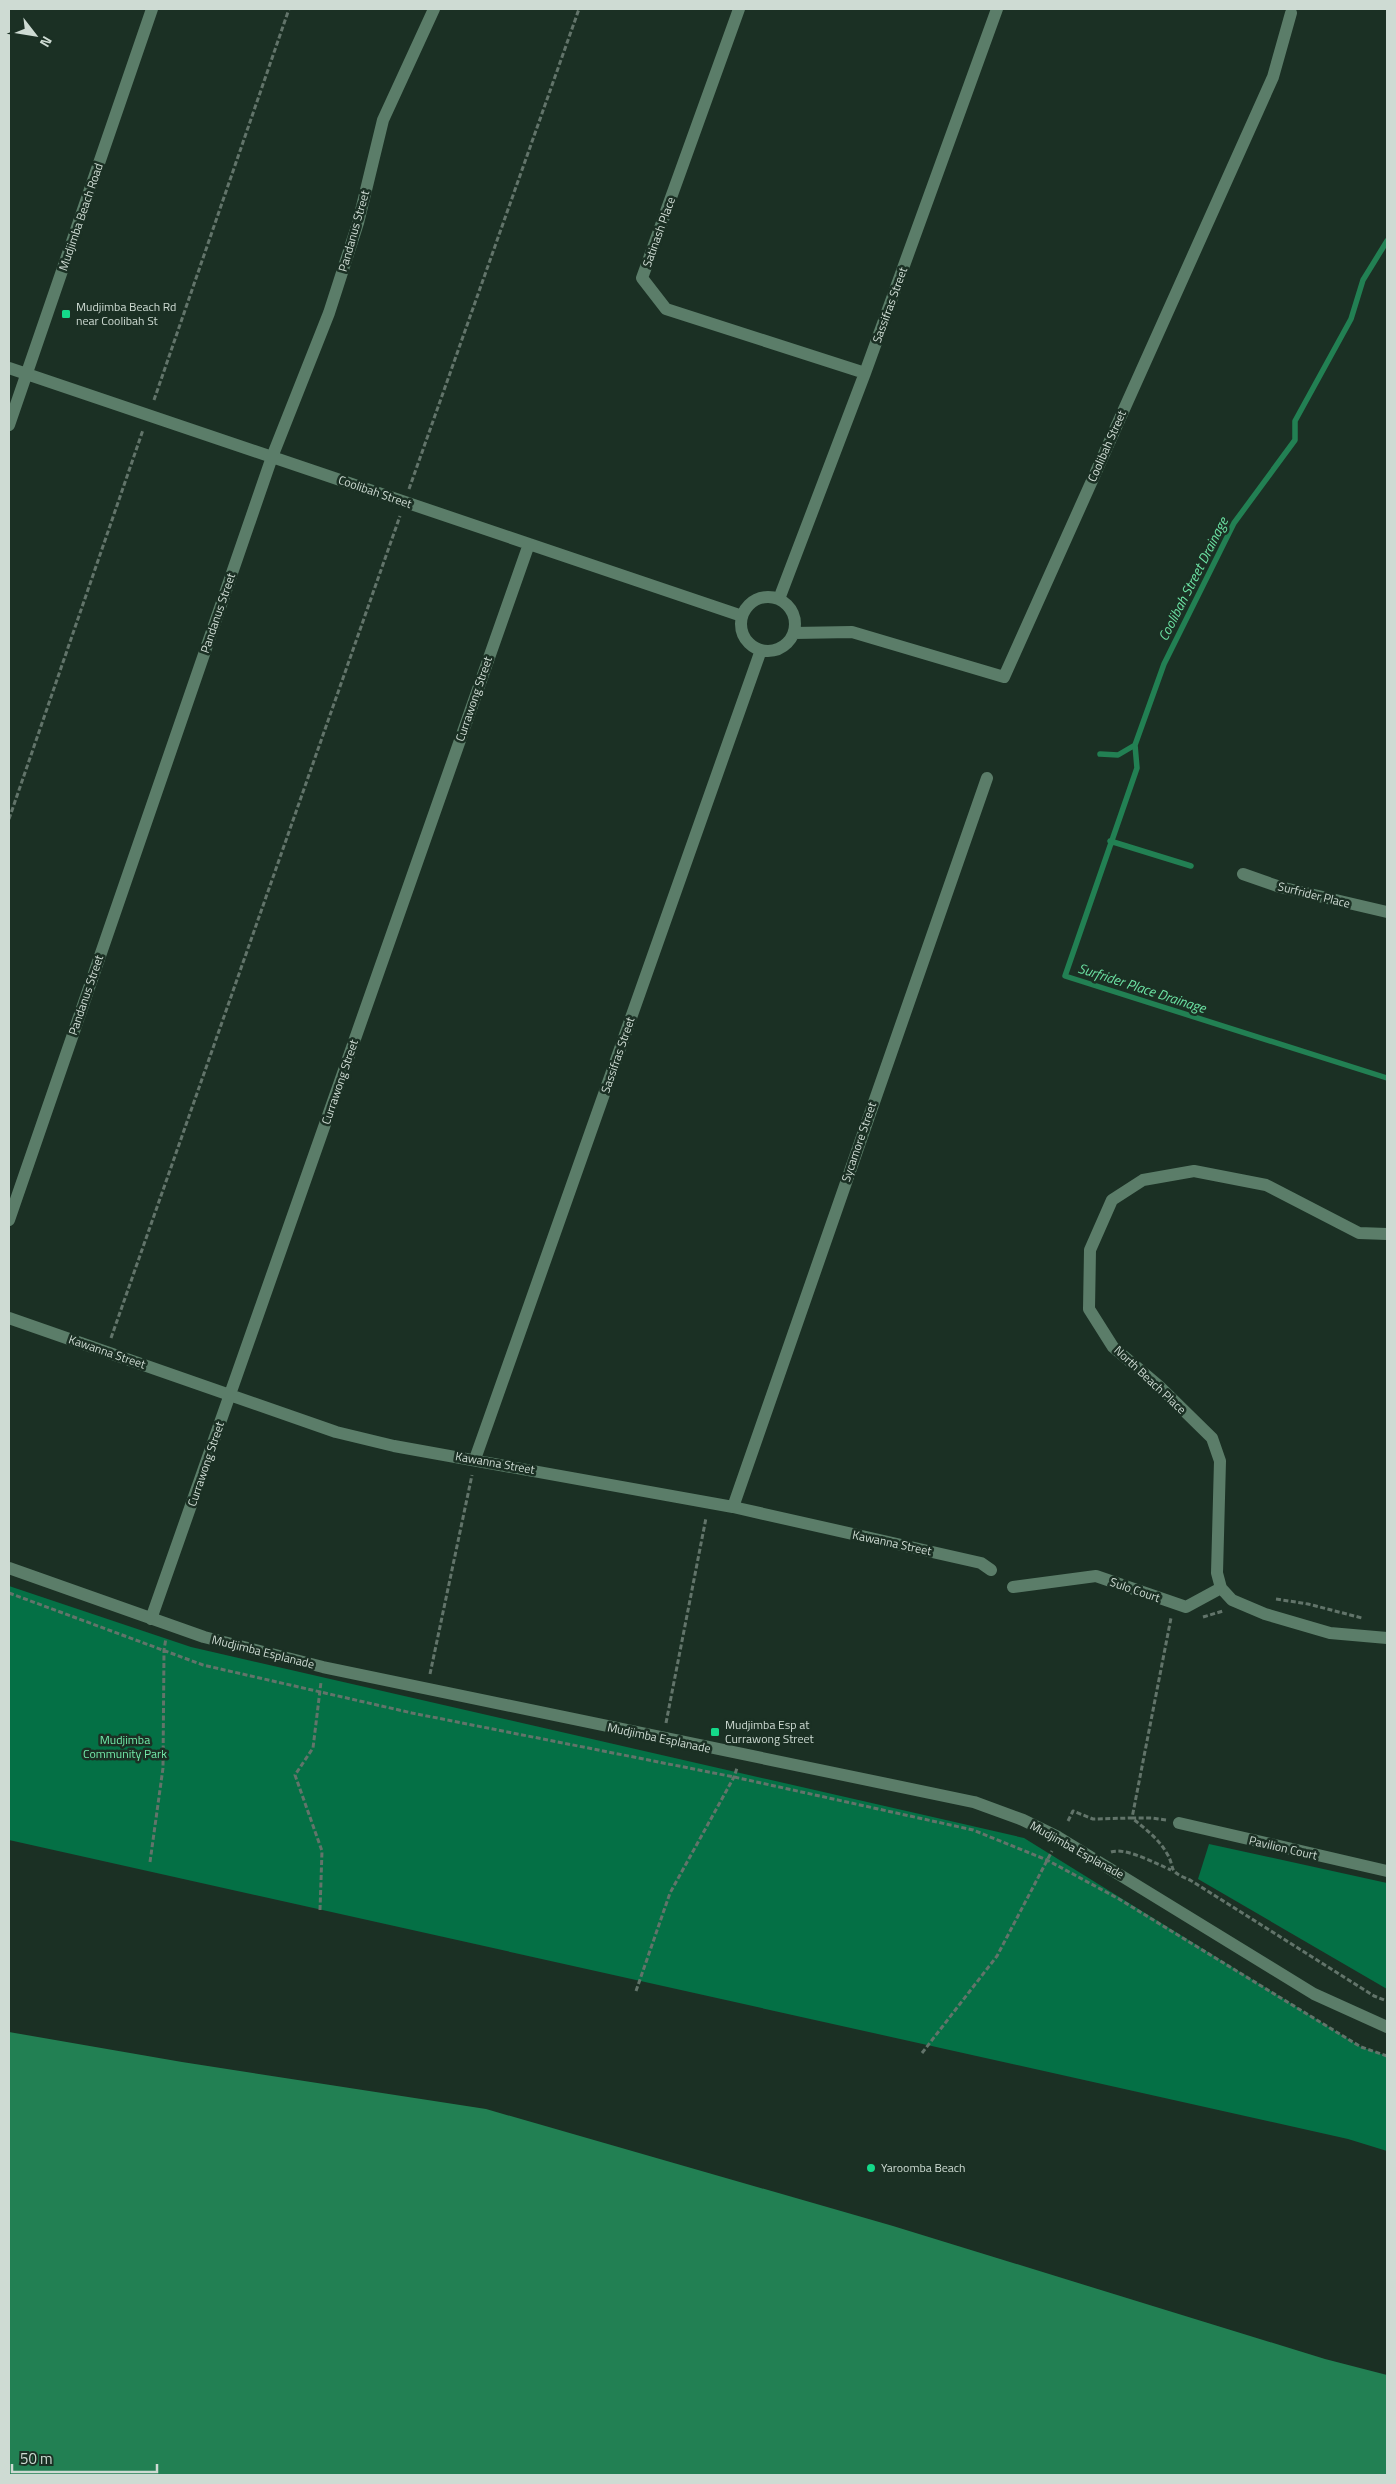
<svg xmlns="http://www.w3.org/2000/svg" width="1396" height="2484" viewBox="0 0 1396 2484" font-family="'Titillium Web',sans-serif">
<style>
.forest{fill:#047045}
.water{fill:#228053}
.lines{fill:none;stroke-linecap:round;stroke-linejoin:round}
.stream{stroke:#228053;stroke-width:5.5}
.path{stroke:#62746a;stroke-width:3;stroke-dasharray:5 2.5;stroke-linecap:butt}
.minor{stroke:#5b7d69;stroke-width:12}
.poi-dot{fill:#14d989;stroke:#1b3024;stroke-width:2}
.labels{text-anchor:middle;stroke-width:5;stroke-linejoin:round;paint-order:stroke}
.street-label{font-size:12px;fill:#cedbd3;stroke:#1b3024}
.poi-label{font-size:12px;fill:#cedbd3;stroke:#1b3024;text-anchor:start}
.park-label{font-size:12px;fill:#73eaaa;stroke:#1b3024}
.water-label{font-size:14px;font-style:italic;fill:#6ce3a4;stroke:#1b3024}
</style>
<rect width="100%" height="100%" fill="#1b3024"/>
<path class="forest" d="M9,1586l182,61 833,191 337,209 26,9v95l-39,-12 -1339,-299z
M1209,1844l178,39v106l-189,-110z"/>
<path class="water" d="M9,2032l173,30 304,47 407,117 432,133 62,16v100h-1378z"/>
<g class="lines">
<path class="stream" d="M1135,745l2,23 -72,208 322,102
M1100,754l18,1 17,-10 29,-81 70,-141 61,-83v-19l56,-102 12,-39 24,-39
M1110,841l81,25"/>
<path class="path" d="M154,400l135,-391
M409,489l170,-480
M9,819l134,-389
M111,1338l289,-822
M9,1593l194,72 209,48 322,64 239,53 74,30 72,39 242,148 26,9
M1276,1599l32,5 54,14
M1203,1617l20,-6
M430,1674l42,-199
M666,1723l40,-205
M1166,1820l-14,-2h-20l39,-200
M1068,1821l5,-10 20,8 39,-1c12,10 26,20 34,34 11,17 -1,18 24,28l184,116 13,5
M1111,1852c15,-5 46,12 60,18
M150,1862l13,-94 1,-118 2,-12
M320,1910l2,-59 -27,-76 18,-27 8,-66
M636,1991l34,-98 64,-116 3,-9
M922,2053l75,-97 55,-105"/>
<path class="minor" d="M739,9l-97,269 24,31 199,64
M9,368l733,248
M9,425l143,-416
M741 624a27 27 0 1 1 54 0a27 27 0 1 1-54 0Z
M779,599l86,-226 132,-364
M794,633l58,-1 152,45 269,-600 18,-64
M1243,874l37,13 107,25
M9,1220l263,-763 57,-144 29,-90 25,-103 51,-111
M1387,1234l-28,-1 -93,-48 -72,-14 -51,9 -31,20 -22,50 -1,59 24,38 46,39 53,52 8,23 -3,112 4,15 11,12 33,14 65,19 57,5
M9,1318l327,114 58,14 339,61 248,56 10,7
M475,1459l286,-809
M733,1507l254,-729
M9,1568l195,69 119,30 651,135 49,18 35,17 256,157 73,33
M1013,1587l83,-11 90,31 35,-19
M151,1619l378,-1075
M1179,1823l208,48"/>
</g>
<g class="poi-dot">
<rect x="61" y="309" width="10" height="10" rx="2.5"/>
<rect x="710" y="1727" width="10" height="10" rx="2.5"/>
<circle cx="871" cy="2168" r="5"/>
</g>
<g class="labels">
<g class="street-label">
<text transform="translate(81 217) rotate(-71)" y="4">Mudjimba Beach Road</text>
<text transform="translate(354 231) rotate(-74)" y="4">Pandanus Street</text>
<text transform="translate(659 232) rotate(-70)" y="4">Satinash Place</text>
<text transform="translate(890 305) rotate(-70)" y="4">Sassifras Street</text>
<text transform="translate(1107 446) rotate(-66)" y="4">Coolibah Street</text>
<text transform="translate(375 492) rotate(19)" y="4">Coolibah Street</text>
<text transform="translate(218 613) rotate(-71)" y="4">Pandanus Street</text>
<text transform="translate(474 699) rotate(-71)" y="4">Currawong Street</text>
<text transform="translate(1314 895) rotate(14)" y="4">Surfrider Place</text>
<text transform="translate(86 995) rotate(-71)" y="4">Pandanus Street</text>
<text transform="translate(618 1055) rotate(-71)" y="4">Sassifras Street</text>
<text transform="translate(340 1082) rotate(-71)" y="4">Currawong Street</text>
<text transform="translate(859 1142) rotate(-71)" y="4">Sycamore Street</text>
<text transform="translate(107 1352) rotate(19)" y="4">Kawanna Street</text>
<text transform="translate(1150 1380) rotate(43)" y="4">North Beach Place</text>
<text transform="translate(495 1463) rotate(10)" y="4">Kawanna Street</text>
<text transform="translate(206 1464) rotate(-71)" y="4">Currawong Street</text>
<text transform="translate(892 1543) rotate(12)" y="4">Kawanna Street</text>
<text transform="translate(1135 1590) rotate(19)" y="4">Sulo Court</text>
<text transform="translate(263 1652) rotate(14)" y="4">Mudjimba Esplanade</text>
<text transform="translate(659 1738) rotate(12)" y="4">Mudjimba Esplanade</text>
<text transform="translate(1283 1848) rotate(13)" y="4">Pavilion Court</text>
<text transform="translate(1077 1850) rotate(29)" y="4">Mudjimba Esplanade</text>
</g>
<g class="poi-label">
<text x="76" y="311">Mudjimba Beach Rd<tspan x="76" dy="14">near Coolibah St</tspan></text>
<text x="725" y="1729">Mudjimba Esp at<tspan x="725" dy="14">Currawong Street</tspan></text>
<text x="881" y="2172">Yaroomba Beach</text>
</g>
<g class="park-label">
<text x="125" y="1744">Mudjimba<tspan x="125" dy="14">Community Park</tspan></text>
</g>
<g class="water-label">
<text transform="translate(1193 579) rotate(-63)" y="5">Coolibah Street Drainage</text>
<text transform="translate(1142 988) rotate(18)" y="5">Surfrider Place Drainage</text>
</g>
</g>
<rect width="1396" height="2484" fill="none" stroke="#cedbd3" stroke-width="20"/>
<g transform="translate(35 35) rotate(121)" stroke="#1b3024" stroke-width="4" paint-order="stroke">
<path d="M0-4L9 19L0 12L-9 19Z" fill="#cedbd3"/>
<text y="-8" font-size="14" font-weight="bold" text-anchor="middle" fill="#cedbd3">N</text>
</g>
<path d="M12 2464v8h145v-8" fill="none" stroke="#cedbd3" stroke-width="2.5"/>
<text x="20" y="2464" font-size="15" fill="#cedbd3" stroke="#1b3024" stroke-width="4" paint-order="stroke">50 m</text>
</svg>
